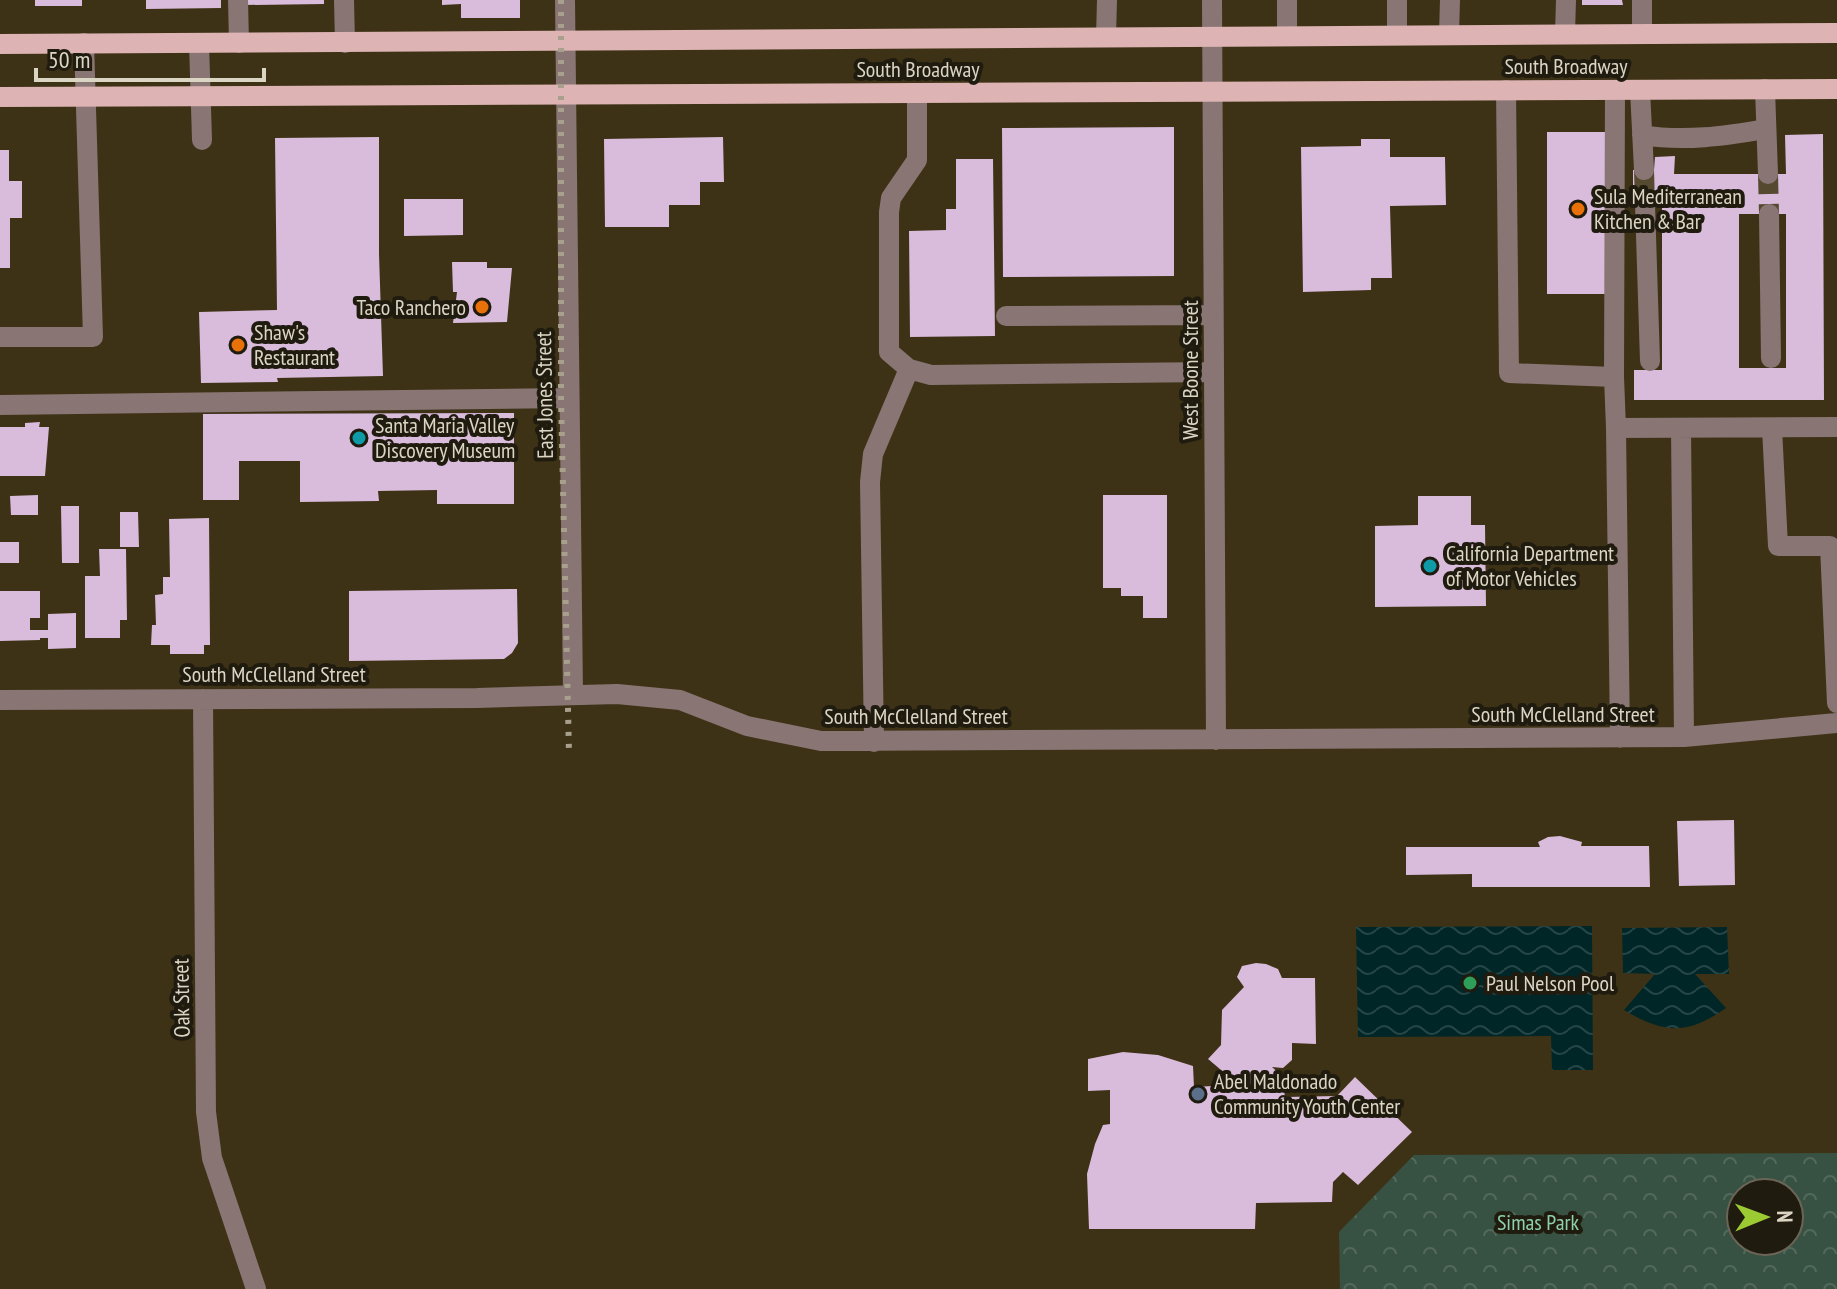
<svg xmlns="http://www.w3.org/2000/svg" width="1837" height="1289" viewBox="0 0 1837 1289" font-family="'PT Sans Narrow',sans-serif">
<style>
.forest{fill:url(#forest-crowns);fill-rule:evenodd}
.water{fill:url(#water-waves)}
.building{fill:#d9bbdb;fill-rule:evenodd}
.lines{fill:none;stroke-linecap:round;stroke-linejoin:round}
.minor-tunnel{stroke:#554a30;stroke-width:20;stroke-dasharray:20 10;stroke-linecap:butt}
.minor{stroke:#887574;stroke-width:20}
.major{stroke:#ddb4b3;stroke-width:20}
.rail{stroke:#a8a08c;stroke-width:6;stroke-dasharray:4 8;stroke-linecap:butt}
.food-dot{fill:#e8710a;stroke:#201b0f;stroke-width:3}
.culture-dot{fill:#0f9aa8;stroke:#201b0f;stroke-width:3}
.leisure-dot{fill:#2e9e5b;stroke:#201b0f;stroke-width:3}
.service-dot{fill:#5c6f8a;stroke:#201b0f;stroke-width:3}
.labels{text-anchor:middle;stroke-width:8;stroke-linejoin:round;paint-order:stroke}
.street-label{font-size:22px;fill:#dbd5c4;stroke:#201b0f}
.poi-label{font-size:22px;fill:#dbd5c4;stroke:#201b0f;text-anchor:start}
.park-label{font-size:22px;fill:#8dd0aa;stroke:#201b0f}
</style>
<defs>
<pattern id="forest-crowns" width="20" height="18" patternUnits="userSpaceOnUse" patternTransform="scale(2)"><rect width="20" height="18" fill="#375142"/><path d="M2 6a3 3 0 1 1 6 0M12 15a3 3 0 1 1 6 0" fill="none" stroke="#53695c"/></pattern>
<pattern id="water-waves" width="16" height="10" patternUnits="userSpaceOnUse" patternTransform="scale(2)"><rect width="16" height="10" fill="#002628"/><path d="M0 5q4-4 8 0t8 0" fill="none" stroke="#254546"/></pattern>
</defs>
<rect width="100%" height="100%" fill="#3d3216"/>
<path class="forest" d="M1837,1153v136h-497l-1,-57 75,-77zM1741,1193h48v48h-48z"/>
<path class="water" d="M1592,926l1,144h-41l-1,-34 -193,1 -2,-110z
M1727,927l2,47h-34l31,34c-38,27 -62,26 -102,2l31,-36 -32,-1 -1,-45z"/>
<path class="building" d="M35,0h47v6h-47z
M146,0h75v8l-75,1z
M245,0h79v4l-79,1z
M442,0h78v18h-59v-14l-19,1z
M1582,0h40l1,5h-41z
M1174,127v149l-171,1 -1,-149z
M1547,132h60v162h-60z
M1823,134l1,266h-190v-30h28v-166h-29v-34h21l1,-13 20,-1 -1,18h112l-1,-39zM1739,214h47v154h-47z
M379,137v117l4,122 -106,2 1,4 -77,1 -2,-71 78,-2 -2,-172z
M723,137l1,45h-24v23h-31v22h-64l-1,-88z
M1361,139h29v18h55l1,48 -56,1 2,72h-21v12l-68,2 -2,-145 60,-1z
M0,150h9v31h13v37h-12v50h-10z
M956,159h37l2,177 -85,1 -1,-106 37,-1v-21h10z
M404,199h59v36l-59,1z
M452,262h35v6h25l-5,54 -54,1 4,-31h-4z
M514,413v91h-77v-14l-59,1 1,10 -79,1v-41h-61v39h-36v-86z
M40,422l-1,5h10l-4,49h-45v-49h25v-4z
M38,495v20h-27l-1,-19z
M1103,495h64v123h-24v-22h-22v-8h-18z
M1418,496h53v29h14l1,81 -111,1v-81l43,-1z
M61,506h18v57h-17z
M120,512h18l1,35h-19z
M209,518l1,127h-6v9h-34v-9h-19l1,-20h4l-1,-30 8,-1v-17h7l-1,-58z
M0,542h19v21h-19z
M99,549h27l1,71h-7v18h-35v-62h15z
M517,589l1,54 -6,10 -8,6 -155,2v-70z
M0,591h40v27h-10v12h18v-16l28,-1v35l-28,1v-11h-8v2l-40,1z
M1734,820l1,65 -56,1 -2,-65z
M1560,836l22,6 -1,4h68l1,41h-178v-13l-66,1v-28h134l-2,-5 10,-5z
M1256,963l10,1 12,5 4,9h33l1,66 -24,-1v17l-9,8 -11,-1 10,9 3,21 52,-1 18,-19 57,55 -54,53 -15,-13 -10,10 -1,20 -76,1 -1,26h-166l-2,-55 8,-30 8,-19 7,-1v-34l-22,1v-32l35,-7 35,3 35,11 1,21 37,-2 2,-5 -25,-21 13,-14 1,-35 22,-23 -7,-10 5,-11z"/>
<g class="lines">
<path class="minor-tunnel" d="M1644,170l1,34
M1768,174l1,40"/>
<path class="minor" d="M238,0l1,43
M344,0l1,43
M565,0l8,694
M1212,0l4,740
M1287,0v36
M1397,0v35
M1565,34l1,-34
M1642,34v-34
M1449,35l1,-35
M1106,37l1,-37
M199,43l3,97
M1765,89l3,85
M1506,90l3,283 105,4 1,-287
M1640,90l4,80
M917,93v67l-26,38 -2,14v140l20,17 22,6 283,-3
M1642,135c42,7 83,1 124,-6
M1645,204l5,157
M1769,214l2,144
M1006,316l207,-1
M0,337h93l-9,-294
M1614,377l2,51
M0,405l568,-7
M1681,428l3,309
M1772,428l6,118h52l7,157
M203,699l3,413 6,46 44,131
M0,700l477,-2 140,-4 63,6 67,26 74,15 863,-4 153,-14
M1620,738l-4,-310 221,-1
M874,742l-4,-260 3,-28 36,-85"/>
<path class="major" d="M0,44l1837,-11
M0,97l1837,-8"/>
<path class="rail" d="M561,0v398l8,355"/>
</g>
<g class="food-dot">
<circle cx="1578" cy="209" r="8"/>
<circle cx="482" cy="307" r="8"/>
<circle cx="238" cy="345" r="8"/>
</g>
<g class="culture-dot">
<circle cx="359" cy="438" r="8"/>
<circle cx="1430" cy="566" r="8"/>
</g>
<circle class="leisure-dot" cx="1470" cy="983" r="8"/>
<circle class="service-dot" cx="1198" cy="1094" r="8"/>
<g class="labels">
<g class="street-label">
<text x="1566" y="74">South Broadway</text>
<text x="918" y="77">South Broadway</text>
<text transform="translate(1190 370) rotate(-90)" y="8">West Boone Street</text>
<text transform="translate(544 395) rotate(-91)" y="8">East Jones Street</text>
<text x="274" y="682">South McClelland Street</text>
<text x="1563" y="722">South McClelland Street</text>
<text x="916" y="724">South McClelland Street</text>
<text transform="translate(181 998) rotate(-91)" y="8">Oak Street</text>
</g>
<g class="poi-label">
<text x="1594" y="204">Sula Mediterranean<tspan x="1594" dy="25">Kitchen &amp; Bar</tspan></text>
<text x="466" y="315" text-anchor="end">Taco Ranchero</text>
<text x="254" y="340">Shaw's<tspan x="254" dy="25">Restaurant</tspan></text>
<text x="375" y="433">Santa Maria Valley<tspan x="375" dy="25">Discovery Museum</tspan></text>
<text x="1446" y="561">California Department<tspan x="1446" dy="25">of Motor Vehicles</tspan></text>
<text x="1486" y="991">Paul Nelson Pool</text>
<text x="1214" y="1089">Abel Maldonado<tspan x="1214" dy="25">Community Youth Center</tspan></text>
</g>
<g class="park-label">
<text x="1538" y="1230">Simas Park</text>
</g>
</g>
<g transform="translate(1765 1217) rotate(89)"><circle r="38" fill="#201b0f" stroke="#6b6557" stroke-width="2"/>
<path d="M0-6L14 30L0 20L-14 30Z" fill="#9cca32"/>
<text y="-12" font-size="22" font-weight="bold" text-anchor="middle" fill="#dbd5c4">N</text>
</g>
<path d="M36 68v12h228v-12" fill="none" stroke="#dbd5c4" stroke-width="4"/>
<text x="48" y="68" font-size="24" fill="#dbd5c4" stroke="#201b0f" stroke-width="6" paint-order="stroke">50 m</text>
</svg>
